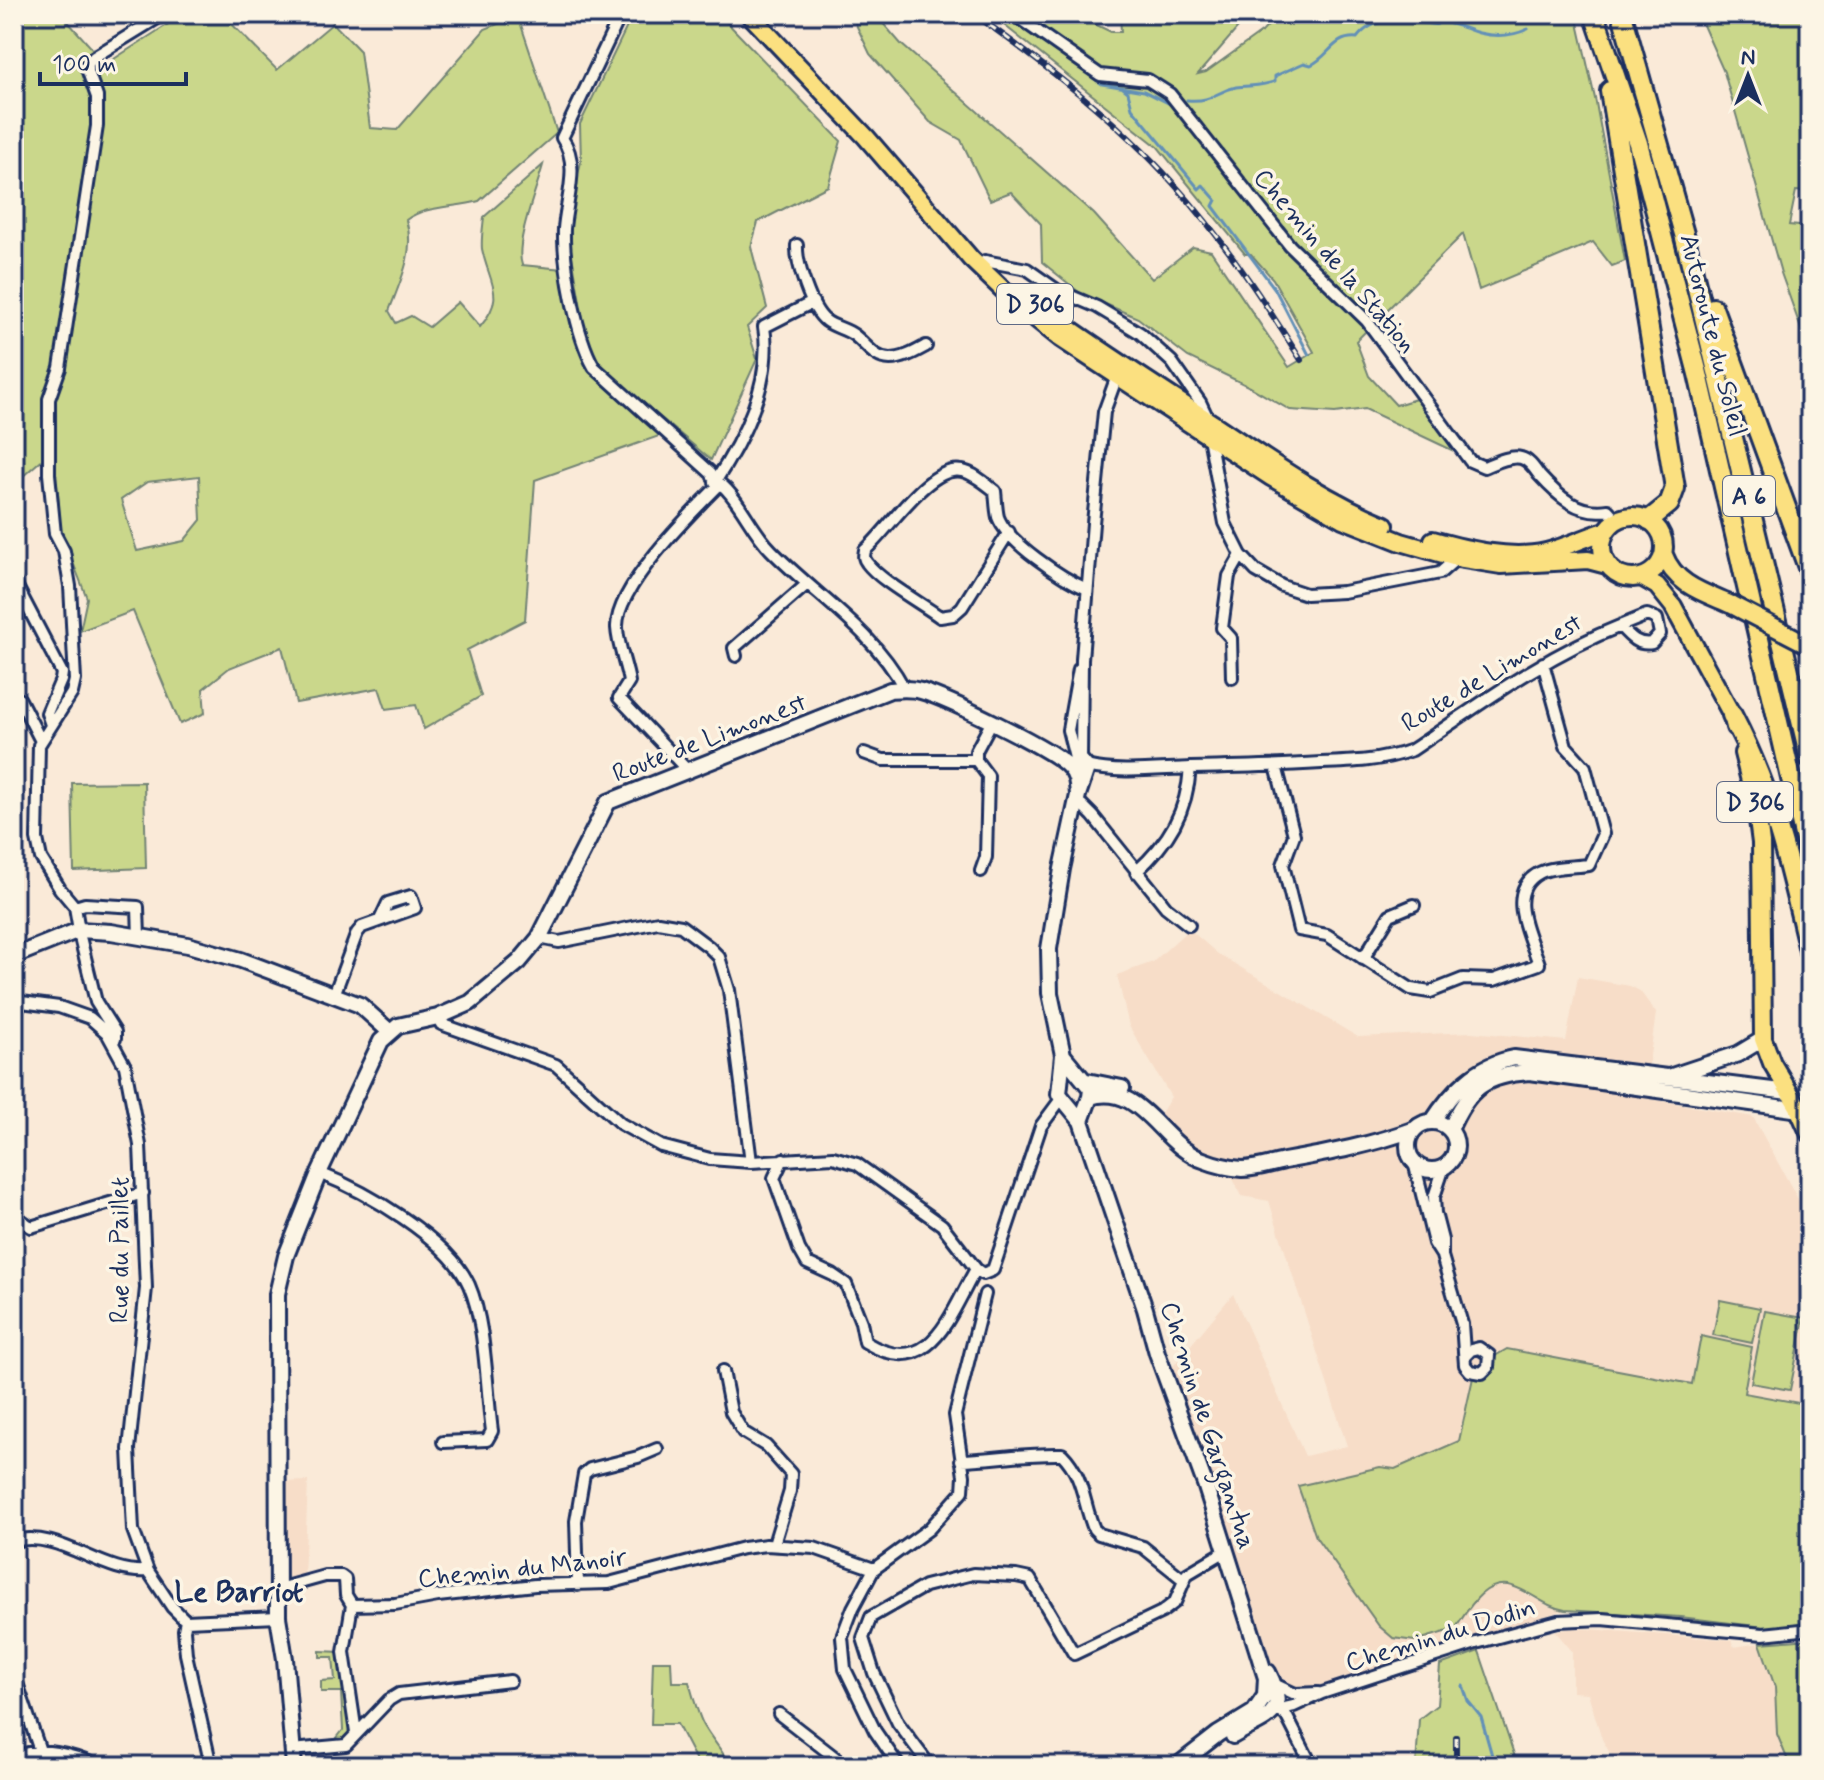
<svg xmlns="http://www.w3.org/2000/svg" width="1824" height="1780" viewBox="0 0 1824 1780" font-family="Mynerve,sans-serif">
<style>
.built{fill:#f7ddc8}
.green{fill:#cad78b;stroke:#728374;stroke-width:2;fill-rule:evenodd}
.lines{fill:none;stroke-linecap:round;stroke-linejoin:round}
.stream{stroke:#6290b7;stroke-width:3}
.street-casing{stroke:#1b2f5e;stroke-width:16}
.secondary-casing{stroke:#1b2f5e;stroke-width:20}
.primary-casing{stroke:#1b2f5e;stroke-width:22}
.highway-casing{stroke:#1b2f5e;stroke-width:24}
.street{stroke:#fcf5e5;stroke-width:10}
.secondary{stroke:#fcf5e5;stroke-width:14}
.primary{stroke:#fbe080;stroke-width:16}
.highway{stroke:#fbe080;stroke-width:18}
.rail-casing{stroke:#1b2f5e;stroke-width:6}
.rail{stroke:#fcf5e5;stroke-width:3;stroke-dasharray:9;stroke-linecap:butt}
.primary-bridge-casing{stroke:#1b2f5e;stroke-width:22;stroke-linecap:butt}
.primary-bridge{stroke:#fbe080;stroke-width:16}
.labels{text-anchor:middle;stroke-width:7;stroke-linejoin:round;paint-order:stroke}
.shield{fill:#fcf5e5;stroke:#5e6a86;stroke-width:2}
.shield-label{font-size:24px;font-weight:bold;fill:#1b2f5e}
.street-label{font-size:26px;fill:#1b2f5e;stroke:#fcf5e5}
.quarter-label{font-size:30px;font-weight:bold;fill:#1b2f5e;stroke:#fcf5e5}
</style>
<rect width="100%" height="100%" fill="#faead8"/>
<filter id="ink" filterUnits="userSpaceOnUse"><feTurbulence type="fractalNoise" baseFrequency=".0125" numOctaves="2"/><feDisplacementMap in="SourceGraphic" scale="16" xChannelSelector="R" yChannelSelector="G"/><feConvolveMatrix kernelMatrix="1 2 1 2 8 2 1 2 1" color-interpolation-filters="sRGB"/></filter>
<g filter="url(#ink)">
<path class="built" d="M1189,929l29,25 140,83 114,-5 94,9 12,-64 52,9 10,5 16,22 -12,85 109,19 57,104v184l-67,-12 8,-46 -49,-11 -10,48 -185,-35 -17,10 -31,82 -64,28 -15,-2 -82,20 18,50 63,89 76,3 18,-27 20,-16h19l38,21 15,3 -253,79 -20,-1 -19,-12 -103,-306 63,-76 72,162 42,-10 -78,-245 -27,-5 -18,-34 -42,-20 -24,-24 13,-21 -42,-71 -12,-51 36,-13z
M308,1481l-4,98 -22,4 -1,-101z
M1575,1628l156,12 3,7 26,-4 15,44 2,47 13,32h-188v-8l10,-1 -10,-18 -14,-46 -16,-1v-41l-17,-20z"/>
<path class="green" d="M14,14h47l45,50 78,-50h38l55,56 56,-47 27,28 10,77 27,2 88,-101 33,-13 39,117 -78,68c-22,7 -54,4 -73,19 10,31 -6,62 -17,91l7,12 15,-7 18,11 29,-25 22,25c27,-32 9,-43 2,-78 -1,-10 1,-22 2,-32l59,-52c-6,23 -29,79 -21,100l41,4 14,73 13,31 72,62 -127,45 -10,140 -58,30 14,46 -57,33 -8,-24 -30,4 -7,-21 -83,15 -14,-56 -53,21 -26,21 2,24 -25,11 -47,-113 -53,20 7,-33 -26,-66 -7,-83 -40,35zM199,476l2,44 -17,21 -47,10 -16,-51 26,-18z
M633,14h86l122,127 -13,45 -70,36 -7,25 16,61 -20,19 10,32 -46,101 -103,-87 -15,-18 -9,-30 -15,-87 3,-40 9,-36 -1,-38z
M851,14h24l26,30 193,170 58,65 41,-32 18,4 78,116 25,-15 -41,-73 -22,-25h-6l-87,-107 -168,-133h84l37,18h10l-1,-18h130l-52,60 8,-2 57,-41 16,-17h297l20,89 29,158 -13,5 -19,-24 -114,48 -16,-56 -107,107 13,35 27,29 20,-6 38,52 -89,-42 -30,4 -45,-3 -40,-23 -62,-30 -50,-39 -58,-25 -38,-31 -1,-38 -30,-32 -21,8 -29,-60 -31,-18 -60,-68z
M1698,14h112v178l-14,-1 -7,34 21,2v27l-6,3 6,7v90l-29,-81 -57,-201z
M144,782l2,86 -72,3 -2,-88z
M1720,1300l40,8 -8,35 -39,-8z
M1765,1311l39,7 -14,72 -39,-7z
M1701,1336l51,11 -8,46 66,12v216l-37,7 -93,-11 -115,-7c-20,-3 -33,-18 -53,-24 -28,-8 -44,24 -57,43l-40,12 -22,-3 -14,-12 -63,-89 -18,-51 82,-19 15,2 64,-28 15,-68 12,-3 4,-11 17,-10 185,35z
M1810,1639v127h-20l-13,-32 -2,-47 -15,-44z
M320,1651l21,1 9,75c-1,15 -15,15 -27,14l13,-2 7,-9 -2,-38h-20v-11l14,-1 -2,-23h-13z
M1479,1651l39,115h-102l3,-47 18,-14 3,-40z
M653,1661h18l1,21h17c4,14 8,30 14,42 8,15 22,29 27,42h-31l-22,-42h-26z"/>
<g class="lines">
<path class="stream" d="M1003,14l99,70 42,7 26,13
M1123,88l5,4 4,16 67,81 4,-4 13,15 -3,6 62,83 34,66
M1187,100c28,2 26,-8 49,-13 13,-2 27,0 39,-6v-5l29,-13 7,2c19,-9 22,-29 46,-27 18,-24 48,-18 74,-14 11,2 1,-1 12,-1 13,0 24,7 36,10 16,4 34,3 49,-4
M1463,1686l5,15 13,16 14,49"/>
<g class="street-casing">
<path id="street" d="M621,14l-59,124c19,27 4,61 2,91 -1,35 12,107 30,138l117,106c4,9 10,10 16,17 16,17 26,42 44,60 45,46 102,80 133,138
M1013,14l87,61 48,5 22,14 120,152 77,75 103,140 14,6c10,-4 26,-12 37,-9 8,2 13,10 18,17 19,21 39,40 69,35l9,10
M797,245c-1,18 14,65 29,76 8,6 20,8 28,14 12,9 20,24 36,24 13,0 25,-7 36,-13
M985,261l42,8 30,21 40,17 43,26 32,29 28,40 8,17
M1209,437l16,86 16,32 15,16 26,15 24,8 37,-2 97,-19 17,-15
M715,482c29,-44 58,-101 49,-155l49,-25
M1009,532l-47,75 -9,8 -13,2c-19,-14 -61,-37 -73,-54 -4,-5 -3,-7 -2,-13 23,-19 64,-86 97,-79 12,2 24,13 33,20 1,8 1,18 3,26 9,25 65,62 89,72
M14,581l48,92 -1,7 -14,33 4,12
M736,656l-2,-8 72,-63
M1232,678l-1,-40 -9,-10 7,-52 12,-21
M14,696l6,4 21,41
M864,753l19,7h93
M1081,761l1,-102 11,-136 11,-111 13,-36
M1076,762l-8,-32 11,-61
M1086,766c33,8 71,3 105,2 43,-1 86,-2 130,-5 31,-1 61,-2 91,-13 67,-45 132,-94 208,-124 9,10 17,20 32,17l8,-9 -3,-15 -10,-4 -27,11
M1276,766l18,69 -11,30 16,65 28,5 84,54 19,3 33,-13 31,1 45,-16c-9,-28 -35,-72 0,-91 13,-7 35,-6 50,-8l14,-31 -18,-67 -19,-21 -23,-83
M688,771l-69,-73 10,-16c-3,-18 -11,-36 -12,-54 -2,-40 74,-115 102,-143
M1076,803l6,2 11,11 73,91 23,18
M981,871l5,-14 2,-81 -12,-16v-9l15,-28
M1136,872c33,-30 51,-60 54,-104
M75,907l10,-3 53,3 1,30
M79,930l-4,-23 -15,-18 -19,-31 -4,-19 2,-94 33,-52 3,-13 -5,-94 -6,-35 -9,-17 -6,-60v-75l11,-31 37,-242v-29l-11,-31 8,-9 70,-43
M80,937l16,65 19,30v7
M539,938l20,4 99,-20 23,4 28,21 10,10 10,33 22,172
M1363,959l27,-44 24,-10
M334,995l23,-62 5,-6 53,-19 -4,-12 -23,7 -8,17
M14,1001l45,6 31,11 17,15 18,33 15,79 6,143 -17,161 4,81 15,41 24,36 14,14 92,-4
M438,1017l3,7 115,41 65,59 40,22 49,13 41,3 82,-5 24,7 85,61 34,44 7,5 10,-4 48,-144 20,-27
M783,1159l-9,19 25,71 8,14 26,12 13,9 15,38 4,20c66,40 84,-27 111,-73
M1414,1162l20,81 7,11
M1444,1167l-10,30 1,16 7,27v16l20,68 3,41 5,6 12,2 6,-6 1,-12 -10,-7 -8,2 -6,6
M319,1173c46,18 129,65 150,112 17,39 17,102 23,146l-5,9 -44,2
M14,1215l17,12 112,-34
M723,1371l8,41 12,20 23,14 25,28 -1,17 -16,53
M961,1460c34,-1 67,-7 101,-6 22,22 21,49 32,75l5,5 44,13 41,33
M14,1541c47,-12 87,34 134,30
M578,1585l-2,-64 8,-47 6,-5 48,-12 19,-8
M278,1589l47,-13h16l4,3 1,16 6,10
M352,1605l43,-1 43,-8 97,-11 74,-2 134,-35 23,-3 48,3 60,21
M352,1605l-8,47 12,81
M186,1621l-2,9 2,24 25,112
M14,1674l26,77
M1274,1684l21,10 23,-1
M1275,1709l11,6 26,51
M1272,1711l22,-5 28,-13 154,-50 82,-22 44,-2 161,15 47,-5
M779,1714l67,52
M292,1750l54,-5 43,-45 10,-6 111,-13
M14,1757c28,-11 57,-3 84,9
M899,1766l-24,-35 -30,-62 -3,-32 11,-29 21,-39 55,-40 34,-38 1,-15 -9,-61 30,-121
M930,1766l-32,-43 -24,-50 -11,-35 8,-21 54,-31 48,-12 43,2 14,3 44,75 88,-42 13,-10 12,-28 37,-22"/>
</g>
<g class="secondary-casing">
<path id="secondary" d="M1074,763l7,-2 6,7 -9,27 -16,74 -13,80 1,44 13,62 -4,39 22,27 64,188 12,44 48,131 61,194 -1,18 -11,16 -36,22 -41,32
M14,956l65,-26 32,2 77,13 53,15 119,45 30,27
M1063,1055l28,34 -1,8 -9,24
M1669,1077l69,-23 25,-15
M1087,1081l35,7
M1090,1097c53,-16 70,50 116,64 10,4 25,7 36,8 13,0 29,-5 42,-8 45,-8 88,-16 131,-32
M1432,1122c20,-31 45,-57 82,-64l275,34
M1408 1146a24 24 0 1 1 48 0a24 24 0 1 1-48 0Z
M1450,1130c18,-42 35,-55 80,-58l270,38
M1233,1736c33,-20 58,-20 35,-64
M294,1766l-9,-107 -7,-42 -1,-323 9,-38 33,-83 62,-132 17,-15 40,-9 32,-14 49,-41 20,-24 69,-136 282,-112c11,-1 20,-2 31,1 25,7 132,58 148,76 8,8 8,16 9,28"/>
</g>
<g class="primary-casing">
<path id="primary" d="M749,14l117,123 105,122 48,46 41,33 211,139 72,42 58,23 56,16 44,7 87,-5 19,5
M1036,305c58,42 119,81 179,120 54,36 109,75 170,100
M1602 547a31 31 0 1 1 62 0a31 31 0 1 1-62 0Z
M1433,540c36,10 77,20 113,12 21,-5 40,-15 60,-21
M1664,555c11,30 41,38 68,50
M1643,578l14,8 16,20 59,109 3,12
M1743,753l13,52 5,38 2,196 9,24 28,47h10"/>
</g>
<g class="highway-casing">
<path id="highway" d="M1594,14l44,129 60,231 112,487
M1622,14l62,220 126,524
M1610,91l65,397 -6,16 -20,16
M1713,308l97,265
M1732,715c42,81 58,152 78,240
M1800,1110l10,22"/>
</g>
<use href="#street" class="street"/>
<use href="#secondary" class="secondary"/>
<use href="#primary" class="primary"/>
<use href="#highway" class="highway"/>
<g class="rail-casing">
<path id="rail" d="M974,14c70,50 141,104 199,169 49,54 89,115 128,177
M1456,1737v29"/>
</g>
<use href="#rail" class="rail"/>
<g class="primary-bridge-casing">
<path id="primary-bridge" d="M1732,605l75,39"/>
</g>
<use href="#primary-bridge" class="primary-bridge"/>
</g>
</g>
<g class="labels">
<g class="shield">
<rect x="997" y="284" width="76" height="40" rx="6"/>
<rect x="1723" y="476" width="52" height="40" rx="6"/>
<rect x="1717" y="782" width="76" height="40" rx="6"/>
</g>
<g class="shield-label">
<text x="1035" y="312">D 306</text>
<text x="1749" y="504">A 6</text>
<text x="1755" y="810">D 306</text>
</g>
<g class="street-label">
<text transform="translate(1336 260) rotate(49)" y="9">Chemin de la Station</text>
<text transform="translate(1714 335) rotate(76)" y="9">Autoroute du Soleil</text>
<text transform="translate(1491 672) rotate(-31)" y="9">Route de Limonest</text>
<text transform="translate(709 737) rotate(-21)" y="9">Route de Limonest</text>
<text transform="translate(119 1250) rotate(-90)" y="9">Rue du Paillet</text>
<text transform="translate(1209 1425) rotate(72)" y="9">Chemin de Gargantua</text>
<text transform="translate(522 1567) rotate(-6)" y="9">Chemin du Manoir</text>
<text transform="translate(1440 1634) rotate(-17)" y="9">Chemin du Dodin</text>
</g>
<g class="quarter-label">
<text x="239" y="1601">Le Barriot</text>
</g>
</g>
<rect width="1824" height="1780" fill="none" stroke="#fcf5e5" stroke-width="48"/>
<rect x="24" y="24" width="1776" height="1732" fill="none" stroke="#1b2f5e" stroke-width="3" filter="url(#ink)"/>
<g transform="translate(1748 76)" stroke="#fcf5e5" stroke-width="6" paint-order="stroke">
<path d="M0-6L14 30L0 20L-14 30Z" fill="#1b2f5e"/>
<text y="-12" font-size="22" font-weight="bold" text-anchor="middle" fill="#1b2f5e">N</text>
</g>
<path d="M40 72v12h146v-12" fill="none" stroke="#1b2f5e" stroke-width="4"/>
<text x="52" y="72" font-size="24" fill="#1b2f5e" stroke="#fcf5e5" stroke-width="6" paint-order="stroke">100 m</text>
</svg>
